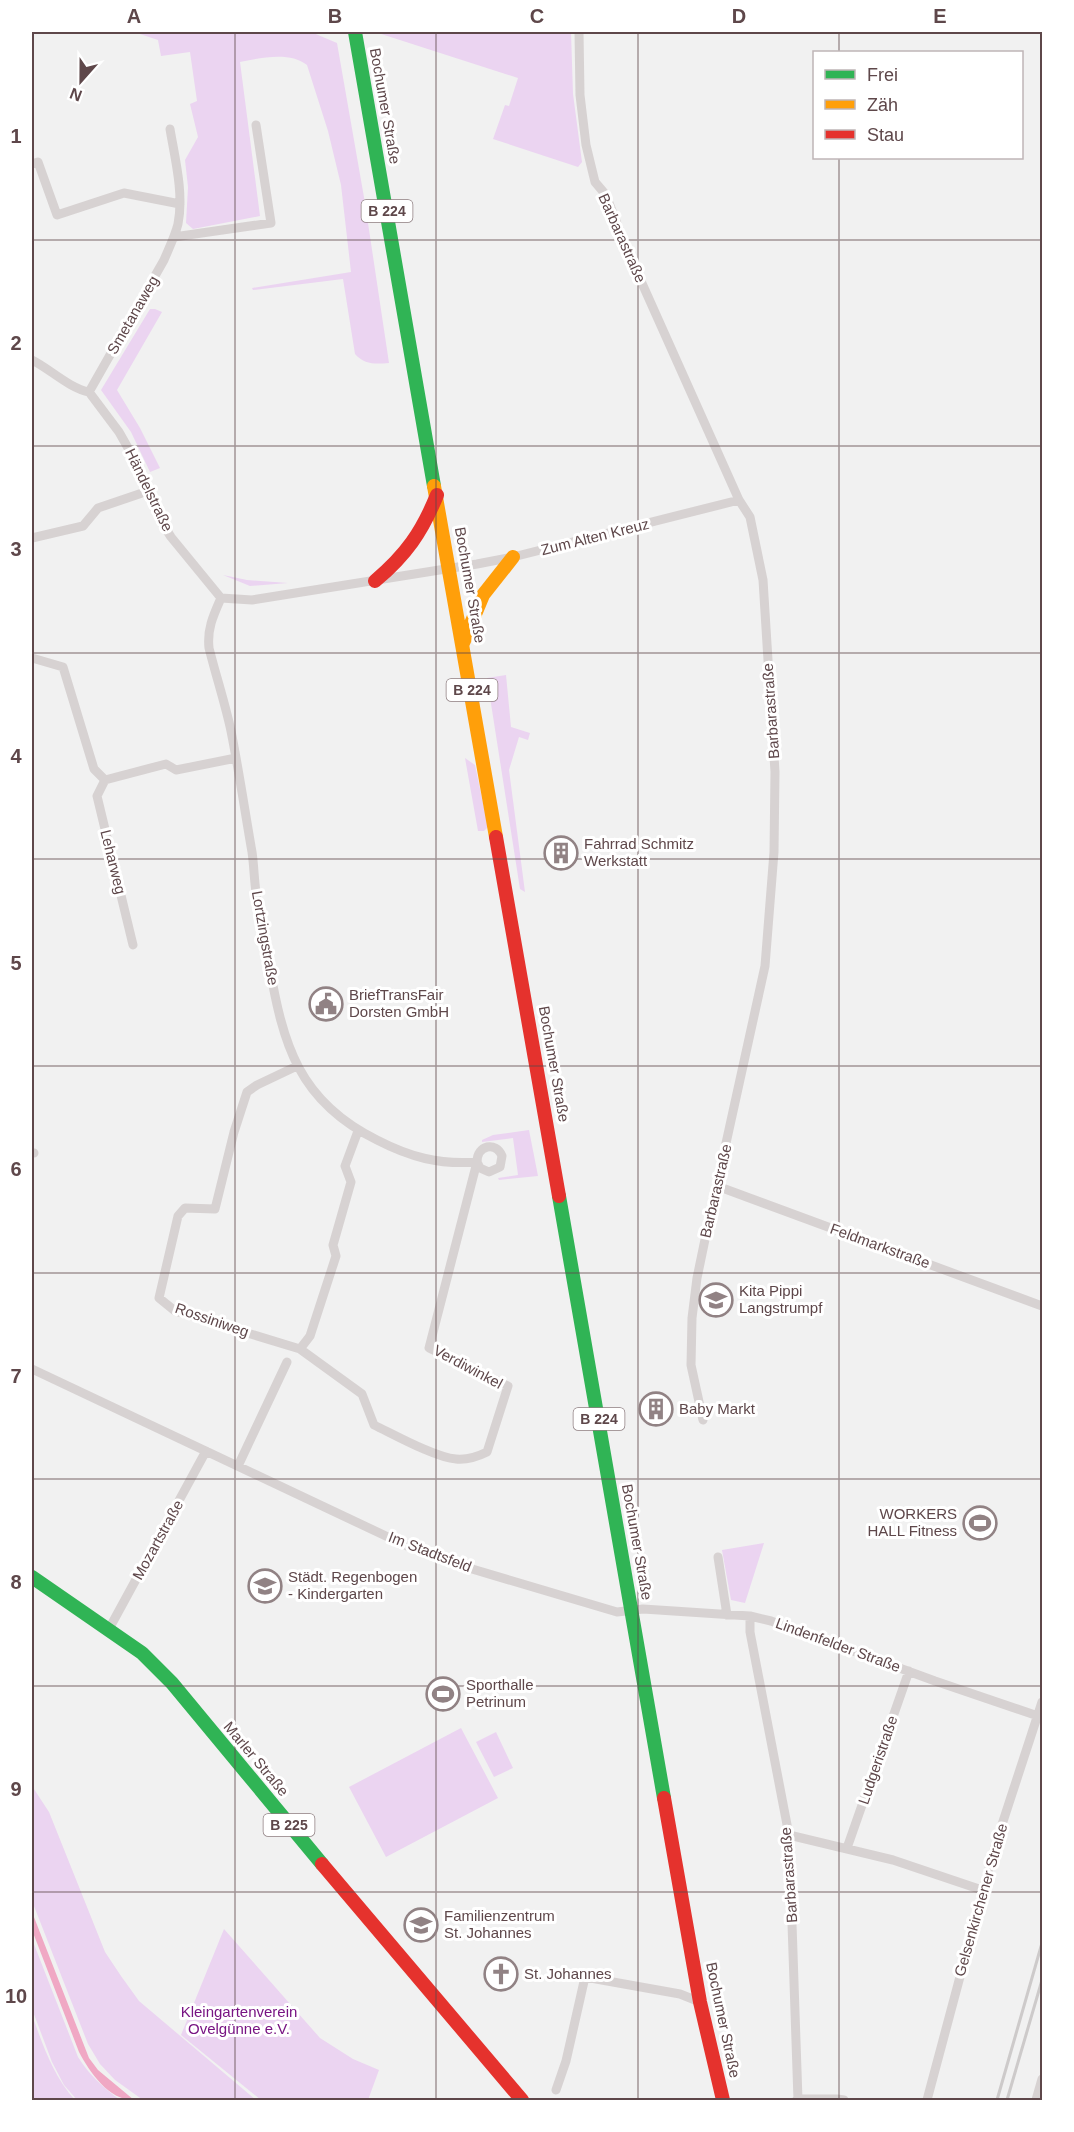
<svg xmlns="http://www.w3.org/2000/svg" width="1074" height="2132" viewBox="0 0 1074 2132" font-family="Arial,sans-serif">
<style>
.green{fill:#ebd4f1}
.water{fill:#f0a8c4}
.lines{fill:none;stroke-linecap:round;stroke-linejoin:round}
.street{stroke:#d7d2d2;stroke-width:9}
.fast{stroke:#30b455;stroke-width:14}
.slow{stroke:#ff9f0a;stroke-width:14}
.jam{stroke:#e5322d;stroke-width:14}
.rail{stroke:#cdcaca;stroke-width:3}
.grid{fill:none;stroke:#5e474a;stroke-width:1.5;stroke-opacity:0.55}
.labels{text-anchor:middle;stroke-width:6;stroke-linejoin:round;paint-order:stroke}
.shield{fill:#fff;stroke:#8e7e80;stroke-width:1.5}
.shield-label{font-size:14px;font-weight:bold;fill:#5e474a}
.street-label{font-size:15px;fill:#5e474a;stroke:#fff}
.poi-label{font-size:15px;fill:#5e474a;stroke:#fff;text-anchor:start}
.park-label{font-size:15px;fill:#781483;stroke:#fff}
.neatline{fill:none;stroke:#5e474a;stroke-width:2}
.grid-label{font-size:20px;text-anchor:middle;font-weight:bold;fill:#5e474a}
</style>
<rect width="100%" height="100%" fill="#f1f1f1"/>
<path class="green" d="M142,32h169l26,11 28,160 24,160c-14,1 -24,2 -34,-9l-12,-75 -90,11 -1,-2 99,-16 -10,-87 -13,-54 -21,-66c-17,-14 -47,-7 -67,-3l20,154 -67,13 -7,-6 2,-36 -3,-27 13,-23 -8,-33 7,-3 -7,-49 -29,4 -3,-16 -21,-7z
M375,32h196l2,62 9,68 -4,5 -85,-28 12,-34 4,1 9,-28z
M150,309h5l7,3 -45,78 23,38 20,40 -10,4 -19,-40 -30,-42z
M223,575l24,5 41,3 -38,3z
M506,675l5,52 19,6 -2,7 -9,-3 -10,33 16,122 -5,-3 -33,-211z
M465,758l10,7 13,62 -4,4h-6z
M529,1130l9,46 -39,4 -1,-2 20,-3 -5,-37 -31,4v-2l11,-5z
M764,1543l-19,60 -14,-3 -9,-50z
M461,1728l37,70 -112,59 -37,-70z
M496,1732l17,36 -19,9 -18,-35z
M32,1786l17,26 56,140 16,24 18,25 117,99h-113l-28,-20 -15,-16 -12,-20 -56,-143z
M224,1929l96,109 33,21 26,11 -11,30h-107l-80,-65z
M32,1939l46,118c12,19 25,30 42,43h-43l-13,-15 -12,-23 -20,-53z
M32,2015c11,30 21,61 43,85h-43z"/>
<path class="water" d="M32,1912l57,146 9,12 36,30c-24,1 -44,-27 -55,-48l-47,-122z"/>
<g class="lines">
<path class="street" d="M579,32l1,63 6,50 9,37 11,13 22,57 111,248 11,17 13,63 12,192 -1,80 -9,114 -57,259 -11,53 -5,40 -1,47 12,55
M32,164l6,-2 19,53 67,-22 56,11
M174,237l97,-14 -15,-98
M32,360c18,9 37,28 57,32l30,40 13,23 27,63 12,19 50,61 31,2 225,-36 36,-7 226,-57
M89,392l75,-132c5,-12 11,-24 14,-36 6,-31 -3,-65 -8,-95
M32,538l51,-12 15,-18 50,-17
M221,598c-8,18 -14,31 -12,50 7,28 16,55 22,83 8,40 14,81 21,121 2,13 2,27 4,40 2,24 8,48 13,72 14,80 29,137 108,176 33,17 62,25 100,22l3,6 9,4 11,-5 2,-11c-6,-15 -25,-11 -25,6l-48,186 79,38 -21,66c-10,5 -20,8 -31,7 -20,-1 -63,-25 -82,-34l-12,-31 -62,-45 -125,-38 -16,-13 19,-82 7,-8 30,1 19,-77 13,-40 10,-7 40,-19
M32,658l31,9 31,102 11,11 61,-16 10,6 60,-12
M105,780l-8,16 36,149
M32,1153h2
M717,1186l325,120
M300,1349l10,-13 26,-80 -3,-11 18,-63 -6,-16 13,-35
M32,1369l375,177 45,17 165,49 26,-3 107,7 21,5 164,60 103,35
M238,1466l49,-104
M718,1557l9,58
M750,1616v16l39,203 9,265
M109,1629l97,-178
M789,1835l104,25 89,30
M847,1848l62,-177
M556,2090l10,-29 19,-84 95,17 20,8
M797,2099h40l7,1
M927,2100l68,-254 47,-144
M1036,2100l6,-21"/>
<path class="fast" d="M355,32l79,454
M559,1196l105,602
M32,1577l110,76 30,30 150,181"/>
<path class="slow" d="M434,486l62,351
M463,643l20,-48 30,-38"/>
<path class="jam" d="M375,581c31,-26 47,-49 62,-86
M496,837l63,359
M664,1798l36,204 23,98
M322,1864l200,236"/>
<path class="rail" d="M997,2100l45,-157
M1007,2100l35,-120"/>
</g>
<path class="grid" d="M235,32v2068M436,32v2068M638,32v2068M839,32v20M839,158v1942M32,240h1010M32,446h1010M32,653h1010M32,859h1010M32,1066h1010M32,1273h1010M32,1479h1010M32,1686h1010M32,1892h1010"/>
<defs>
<g id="building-ring" transform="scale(1.725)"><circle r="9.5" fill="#fff" stroke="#918284" stroke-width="1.5"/><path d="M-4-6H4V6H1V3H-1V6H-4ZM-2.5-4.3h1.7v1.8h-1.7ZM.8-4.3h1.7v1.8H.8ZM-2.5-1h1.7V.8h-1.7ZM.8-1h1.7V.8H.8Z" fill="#918284"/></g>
<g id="civic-ring" transform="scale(1.725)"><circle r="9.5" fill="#fff" stroke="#918284" stroke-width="1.5"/><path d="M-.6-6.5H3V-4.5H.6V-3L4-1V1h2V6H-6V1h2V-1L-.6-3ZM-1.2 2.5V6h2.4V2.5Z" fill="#918284"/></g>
<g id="school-ring" transform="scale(1.725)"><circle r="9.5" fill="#fff" stroke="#918284" stroke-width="1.5"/><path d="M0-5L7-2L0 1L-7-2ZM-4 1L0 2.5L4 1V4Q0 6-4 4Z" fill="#918284"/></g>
<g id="stadium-ring" transform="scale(1.725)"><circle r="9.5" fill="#fff" stroke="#918284" stroke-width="1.5"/><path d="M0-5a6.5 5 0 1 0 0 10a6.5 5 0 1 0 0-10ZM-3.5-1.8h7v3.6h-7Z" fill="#918284"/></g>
<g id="church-ring" transform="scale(1.725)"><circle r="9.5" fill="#fff" stroke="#918284" stroke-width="1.5"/><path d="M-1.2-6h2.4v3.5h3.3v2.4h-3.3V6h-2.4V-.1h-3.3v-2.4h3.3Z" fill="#918284"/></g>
</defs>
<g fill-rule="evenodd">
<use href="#building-ring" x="561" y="853"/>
<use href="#civic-ring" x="326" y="1004"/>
<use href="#school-ring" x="716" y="1300"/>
<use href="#building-ring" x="656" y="1409"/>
<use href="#stadium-ring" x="980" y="1523"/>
<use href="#school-ring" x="265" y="1586"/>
<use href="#stadium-ring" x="443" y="1694"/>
<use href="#school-ring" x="421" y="1925"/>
<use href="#church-ring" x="501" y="1974"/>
</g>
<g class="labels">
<g class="shield">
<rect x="361.5" y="200" width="51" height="22" rx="4.5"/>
<rect x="446.5" y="679" width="51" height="22" rx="4.5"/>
<rect x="573.5" y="1408" width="51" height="22" rx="4.5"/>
<rect x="263.5" y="1814" width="51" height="22" rx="4.5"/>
</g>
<g class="shield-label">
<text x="387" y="216">B 224</text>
<text x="472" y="695">B 224</text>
<text x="599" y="1424">B 224</text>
<text x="289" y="1830">B 225</text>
</g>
<g class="street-label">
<text transform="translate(385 106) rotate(80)" y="5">Bochumer Straße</text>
<text transform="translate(622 238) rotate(66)" y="5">Barbarastraße</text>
<text transform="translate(133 315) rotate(-60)" y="5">Smetanaweg</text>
<text transform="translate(149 490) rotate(64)" y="5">Händelstraße</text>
<text transform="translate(595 537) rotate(-14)" y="5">Zum Alten Kreuz</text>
<text transform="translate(470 585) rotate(80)" y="5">Bochumer Straße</text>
<text transform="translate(771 711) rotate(-94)" y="5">Barbarastraße</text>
<text transform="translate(113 862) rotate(76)" y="5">Leharweg</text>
<text transform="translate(265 938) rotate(80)" y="5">Lortzingstraße</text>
<text transform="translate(554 1064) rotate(80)" y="5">Bochumer Straße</text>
<text transform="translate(716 1191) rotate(-77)" y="5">Barbarastraße</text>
<text transform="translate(880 1246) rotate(20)" y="5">Feldmarkstraße</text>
<text transform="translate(212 1320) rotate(19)" y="5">Rossiniweg</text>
<text transform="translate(468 1367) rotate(28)" y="5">Verdiwinkel</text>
<text transform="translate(158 1540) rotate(-61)" y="5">Mozartstraße</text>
<text transform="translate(637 1542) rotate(80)" y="5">Bochumer Straße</text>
<text transform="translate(430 1552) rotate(21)" y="5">Im Stadtsfeld</text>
<text transform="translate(838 1645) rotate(20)" y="5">Lindenfelder Straße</text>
<text transform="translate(256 1759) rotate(50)" y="5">Marler Straße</text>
<text transform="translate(878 1760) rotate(-71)" y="5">Ludgeristraße</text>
<text transform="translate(789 1875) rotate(-94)" y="5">Barbarastraße</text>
<text transform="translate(981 1900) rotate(-74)" y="5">Gelsenkirchener Straße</text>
<text transform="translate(723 2020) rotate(78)" y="5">Bochumer Straße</text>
</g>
<g class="poi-label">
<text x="584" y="849">Fahrrad Schmitz<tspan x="584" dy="17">Werkstatt</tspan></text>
<text x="349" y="1000">BriefTransFair<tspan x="349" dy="17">Dorsten GmbH</tspan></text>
<text x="739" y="1296">Kita Pippi<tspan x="739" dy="17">Langstrumpf</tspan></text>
<text x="679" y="1414">Baby Markt</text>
<text x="957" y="1519" text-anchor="end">WORKERS<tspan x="957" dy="17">HALL Fitness</tspan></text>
<text x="288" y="1582">Städt. Regenbogen<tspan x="288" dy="17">- Kindergarten</tspan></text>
<text x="466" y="1690">Sporthalle<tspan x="466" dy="17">Petrinum</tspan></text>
<text x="444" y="1921">Familienzentrum<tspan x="444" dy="17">St. Johannes</tspan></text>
<text x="524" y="1979">St. Johannes</text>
</g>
<g class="park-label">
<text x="239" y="2017">Kleingartenverein<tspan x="239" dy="17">Ovelgünne e.V.</tspan></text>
</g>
</g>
<rect width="1074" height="2132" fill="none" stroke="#ffffff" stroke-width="66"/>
<rect x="813" y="51" width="210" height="108" fill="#ffffff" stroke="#bfb5b7" stroke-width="1.5"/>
<rect x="825" y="70" width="30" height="9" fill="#30b455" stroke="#bfb5b7" stroke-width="1.5"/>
<text x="867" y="81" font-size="18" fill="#5e474a">Frei</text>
<rect x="825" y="100" width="30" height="9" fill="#ff9f0a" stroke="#bfb5b7" stroke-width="1.5"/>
<text x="867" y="111" font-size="18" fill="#5e474a">Zäh</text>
<rect x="825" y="130" width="30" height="9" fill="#e5322d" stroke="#bfb5b7" stroke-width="1.5"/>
<text x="867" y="141" font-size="18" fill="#5e474a">Stau</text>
<g transform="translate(81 81) rotate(201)" stroke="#ffffff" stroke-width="4.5" paint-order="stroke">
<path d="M0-4.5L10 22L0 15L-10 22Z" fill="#5e474a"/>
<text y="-9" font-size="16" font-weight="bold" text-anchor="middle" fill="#5e474a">N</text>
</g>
<rect x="33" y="33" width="1008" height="2066" class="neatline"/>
<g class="grid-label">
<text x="134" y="23">A</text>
<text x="335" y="23">B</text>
<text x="537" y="23">C</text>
<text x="739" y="23">D</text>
<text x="940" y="23">E</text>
<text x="16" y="143">1</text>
<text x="16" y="350">2</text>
<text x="16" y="556">3</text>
<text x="16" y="763">4</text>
<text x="16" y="970">5</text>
<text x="16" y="1176">6</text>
<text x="16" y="1383">7</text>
<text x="16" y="1589">8</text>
<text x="16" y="1796">9</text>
<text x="16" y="2003">10</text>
</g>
</svg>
